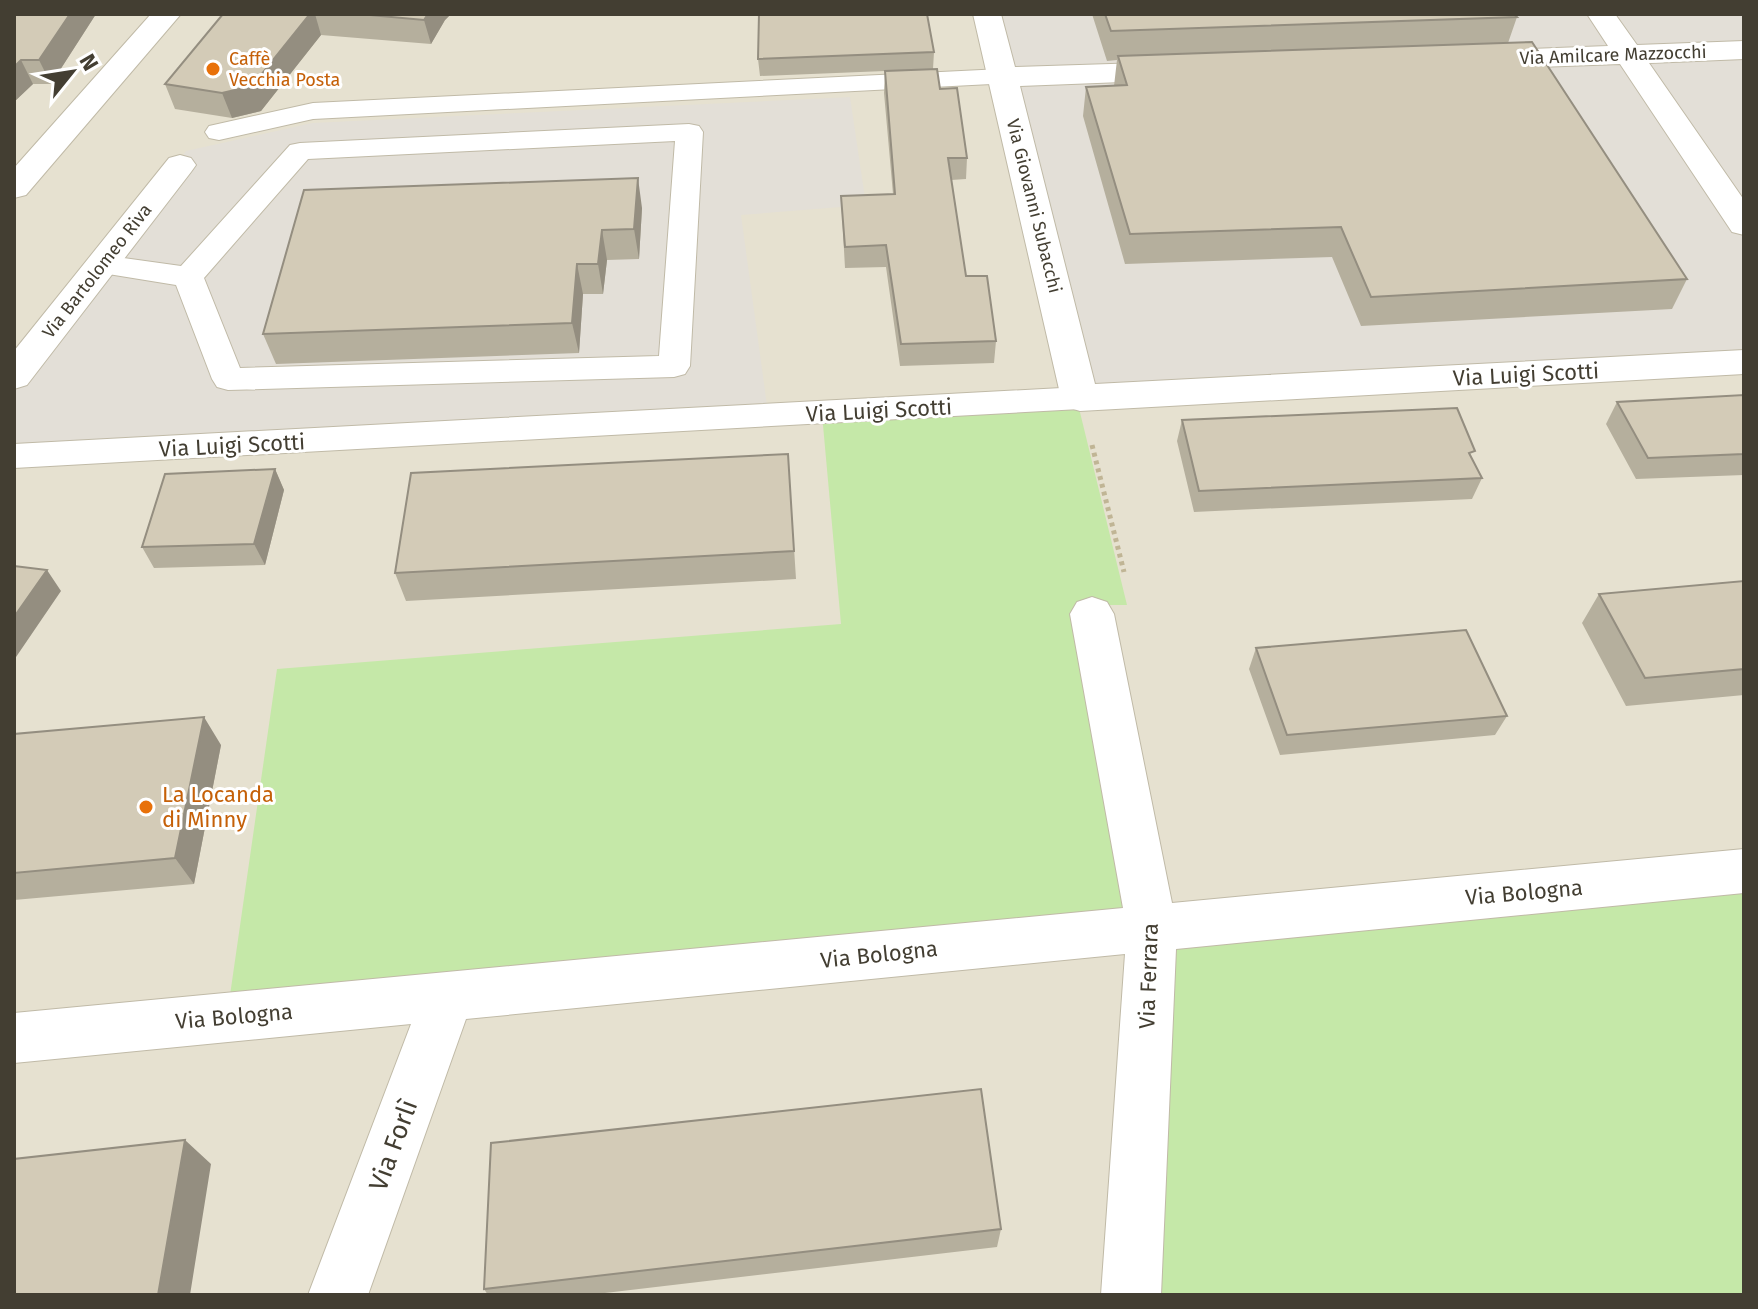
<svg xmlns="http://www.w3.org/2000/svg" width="1758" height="1309" viewBox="0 0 1758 1309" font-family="'Fira Sans',sans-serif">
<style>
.residential{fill:#e6e1d0}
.industrial{fill:#e3dfd7}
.green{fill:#c5e8a8}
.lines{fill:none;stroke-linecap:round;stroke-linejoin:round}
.lane-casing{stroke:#c0baa7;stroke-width:2}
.street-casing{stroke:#c0baa7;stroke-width:2}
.path{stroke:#c0b595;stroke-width:5;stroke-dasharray:4 4;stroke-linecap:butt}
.lane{fill:#fff;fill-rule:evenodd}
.street{fill:#fff;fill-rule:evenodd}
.wall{fill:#b5af9d}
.shaded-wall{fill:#948e80}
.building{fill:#d3cbb7;stroke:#948e80;stroke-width:2}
.food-dot{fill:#e8710a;stroke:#fff;stroke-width:3}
.labels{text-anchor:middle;stroke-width:6;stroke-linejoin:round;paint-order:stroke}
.far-street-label{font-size:18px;fill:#433e32;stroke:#fff}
.far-food-label{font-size:18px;fill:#c56008;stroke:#fff;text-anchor:start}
.street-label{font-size:22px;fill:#433e32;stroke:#fff}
.food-label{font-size:22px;fill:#c56008;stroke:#fff;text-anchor:start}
.near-street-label{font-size:26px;fill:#433e32;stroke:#fff}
</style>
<rect width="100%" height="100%" fill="#f2efe2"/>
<path class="residential" d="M14,14h963l767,346v935h-1730z"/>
<path class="industrial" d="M977,14h767v346l-667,40z
M850,97l16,108 -125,10 27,198 -754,40v-66l172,-236 126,-28z"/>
<path class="green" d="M1077,400l50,205h-39l62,314 594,-49v425h-610l16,-375 -923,96 50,-347 564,-45 -19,-210z"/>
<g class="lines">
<g class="lane-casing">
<path id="lane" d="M1002,69l9,2 4,6 -4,6 -698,36 -94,21 -10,-2 -4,-6 4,-6 104,-23z
M689,124l10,2 4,6 -13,234 -5,8 -11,3 -446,13 -11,-3 -5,-8 -36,-94 -74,-12 -11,-2 -4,-7 4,-7 11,-2 79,11 109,-121 10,-2zM675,141l-16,215 -419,12 -36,-90 104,-119z
M1080,387l12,3 4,8 -4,8 -12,3 -1066,59v-24z"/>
</g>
<g class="street-casing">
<path id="street" d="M151,14h30l-155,181 -12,3v-30z
M973,14h28l14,53 159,-5 11,3 4,6 -4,6 -11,3 -154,6 75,298 649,-34v24l-664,37 -13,-4 -6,-9z
M1587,14h28l22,31 107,-4v18l-95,4 95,137v35l-12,-3 -112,-168 -137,5 -11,-3 -4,-6 4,-6 11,-3 125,-5z
M180,155l11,3 5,7 -5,7 -164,213 -13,4v-38l155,-193z
M1092,597l15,5 7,12 58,289 572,-54v44l-568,56 -15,346h-60l24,-341 -659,65 -98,276h-60l103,-271 -397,39v-50l1109,-105 -53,-294 7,-12z"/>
</g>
<path class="path" d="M1092,445l32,127"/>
<use href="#lane" class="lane"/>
<use href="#street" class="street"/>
</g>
<path class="wall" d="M14,14h82l-45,70h-18l-19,18z
M223,14h228l-6,6 -14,24 -110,-9 -60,76 -29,7 -57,-9 -10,-25z
M1092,14h422l3,3 -9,26 179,236 -15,30 -311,17 -29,-69 -207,7 -42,-148 3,-29 28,-1 3,-26 -10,1z
M934,52l-1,17 34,89 -1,21 -15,1 15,96 30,65 -2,22 -94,3 -14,-99 -41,1 -4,-72 52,-2 -9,-101 1,-22 -125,5 -2,-17z
M642,208l-3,51 -32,1 -4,34h-20l-4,59 -303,11 -13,-30z
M1744,395v80l-108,4 -30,-55 11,-22z
M1182,420l290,38 10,20 -10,21 -278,13 -17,-71z
M788,454l8,125 -390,22 -11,-28z
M275,469l9,21 -19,75 -111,3 -12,-21z
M1744,581v114l-118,11 -44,-83 17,-29z
M1256,648l251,68 -12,19 -215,20 -31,-86z
M14,734l207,11 -27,139 -180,16z
M1001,1229l-4,18 -409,48h-100l-4,-6z"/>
<path class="shaded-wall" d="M70,14h26l-45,70 -12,-24z
M310,14h5l6,21 -60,76 -29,7 -10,-25z
M428,14h23l-6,6 -14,24 -7,-24z
M21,60l12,24 -19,18v-35z
M638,178l4,30 -3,51 -5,-30z
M602,230l5,30 -4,34 -5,-30z
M577,264l6,30 -4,59 -7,-30z
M275,469l9,21 -19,75 -11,-21z
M47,570l14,21 -47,69v-43z
M204,717l17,28 -27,139 -19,-26z
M185,1140l26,24 -21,131h-32z"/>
<path class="building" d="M14,14h56l-31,46h-18l-7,7z
M223,14h87l-58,72 -30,7 -57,-9z
M359,14h69l-4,6z
M759,14h168l7,38 -176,7z
M1105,14h409l3,3 -406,14z
M1532,42l155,237 -316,18 -30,-70 -211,7 -44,-147 41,-2 -9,-29z
M937,69l3,20 17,-1 10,70h-19l18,118h21l9,65 -95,3 -15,-99 -41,2 -4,-51 54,-2 -10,-123z
M638,178l-4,51 -32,1 -4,34h-21l-5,59 -309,11 41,-144z
M1744,395v59l-96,4 -31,-56z
M1457,408l18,43 -6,2 13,25 -283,13 -17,-71z
M788,454l6,97 -399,22 16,-100z
M275,469l-21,75 -112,3 23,-73z
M14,566l33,4 -33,47z
M1744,581v88l-99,9 -46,-84z
M1466,630l41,86 -220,19 -31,-87z
M204,717l-29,141 -161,15v-139z
M981,1089l20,140 -517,60 7,-146z
M185,1140l-27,155h-144v-136z"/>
<g class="food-dot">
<circle cx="213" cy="69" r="8"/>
<circle cx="146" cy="807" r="8"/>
</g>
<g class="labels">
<g class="far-street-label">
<text transform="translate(1613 55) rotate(-2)" y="6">Via Amilcare Mazzocchi</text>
<text transform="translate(1034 206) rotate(76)" y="6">Via Giovanni Subacchi</text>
<text transform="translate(97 271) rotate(-52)" y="6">Via Bartolomeo Riva</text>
</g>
<g class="far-food-label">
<text x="229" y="65">Caffè<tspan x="229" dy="21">Vecchia Posta</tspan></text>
</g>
<g class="street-label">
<text transform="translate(1526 374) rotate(-3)" y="8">Via Luigi Scotti</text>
<text transform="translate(879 410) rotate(-3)" y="8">Via Luigi Scotti</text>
<text transform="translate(232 445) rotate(-3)" y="8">Via Luigi Scotti</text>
<text transform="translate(1524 892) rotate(-5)" y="8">Via Bologna</text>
<text transform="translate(879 954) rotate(-6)" y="8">Via Bologna</text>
<text transform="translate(1148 976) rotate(-88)" y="8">Via Ferrara</text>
<text transform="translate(234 1016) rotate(-5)" y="8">Via Bologna</text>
</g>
<g class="food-label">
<text x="162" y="802">La Locanda<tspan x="162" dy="25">di Minny</tspan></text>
</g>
<g class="near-street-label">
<text transform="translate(393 1145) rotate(-70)" y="9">Via Forlì</text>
</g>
</g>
<rect width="1758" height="1309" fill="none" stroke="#433e32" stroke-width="32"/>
<g transform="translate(72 72) rotate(60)" stroke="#ffffff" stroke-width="6" paint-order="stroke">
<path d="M0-6L14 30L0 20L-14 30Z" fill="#433e32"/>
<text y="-12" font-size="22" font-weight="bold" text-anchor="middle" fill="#433e32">N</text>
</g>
</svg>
